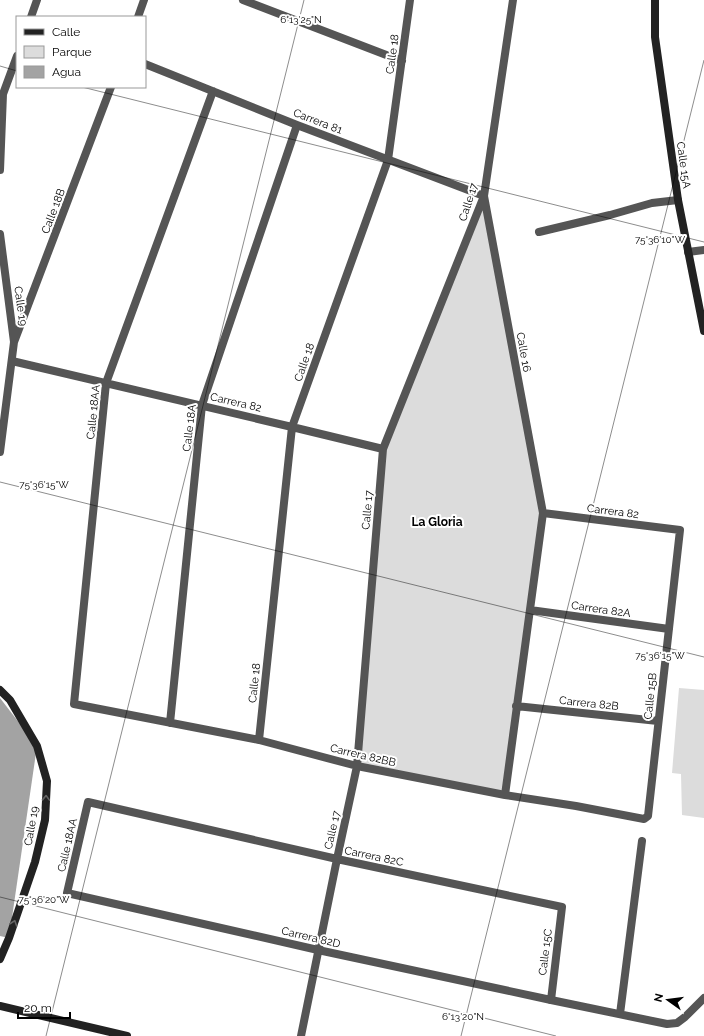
<svg xmlns="http://www.w3.org/2000/svg" width="704" height="1036" viewBox="0 0 704 1036" font-family="Raleway,sans-serif">
<style>
.green{fill:#dcdcdc}
.water{fill:#a3a3a3}
.lines{fill:none;stroke-linecap:round;stroke-linejoin:round}
.lane{stroke:#555;stroke-width:8}
.street{stroke:#555;stroke-width:8}
.secondary{stroke:#222;stroke-width:8}
.oneway{stroke:#646464}
.ticks{fill:none;stroke:#000;stroke-width:1;stroke-opacity:0.45}
.labels{text-anchor:middle;stroke-width:4;stroke-linejoin:round;paint-order:stroke}
.street-label{font-size:11px;fill:#000;stroke:#fff}
.neighbourhood-label{font-size:12px;font-weight:bold;fill:#000;stroke:#fff}
.ticks-label{font-size:10px;text-anchor:middle;fill:#000;stroke:#fff;stroke-width:4;stroke-linejoin:round;paint-order:stroke}
</style>
<rect width="100%" height="100%" fill="#fff"/>
<path class="green" d="M484,196l59,317 -38,282 -148,-29 26,-317z
M679,688l25,2v128l-22,-3 -1,-41 -9,-1z"/>
<path class="water" d="M0,698l37,48 -28,192 -9,-2z"/>
<g class="lines">
<path class="lane" d="M539,232l71,-17 42,-12 26,-3
M688,252l16,-2
M551,1000l116,24 10,-1 8,-6 19,-19
M620,1014l22,-173"/>
<path class="street" d="M243,0l159,61
M31,17l6,-17
M138,17l6,-17
M145,64l152,61 187,71 59,317 -38,282
M213,91l-107,292 -32,321 185,36 98,26 148,29 71,11 68,13 4,-3 32,-286 -137,-17
M0,170l3,-76 14,-38
M0,234l14,108 -14,110
M14,342l97,-255
M12,361l280,66 91,22
M530,610l139,19
M516,706l142,15
M170,723l32,-318 95,-280
M259,740l33,-313 96,-267 22,-160
M88,802l249,57 225,48 -11,93 -233,-50 -251,-57z
M301,1036l36,-177 20,-93 26,-317 101,-253 29,-196"/>
<path class="secondary" d="M655,0v37l23,163 26,131
M0,690l10,10 27,46 10,35 -2,39 -10,42 -26,76 -9,21
M0,1006l127,30"/>
</g>
<defs><path id="oneway-chevron" d="M-2-3.5L2.5 0L-2 3.5" fill="none" stroke-width="1.6" stroke-linecap="round" stroke-linejoin="round"/></defs>
<g class="oneway">
<use href="#oneway-chevron" transform="translate(46 798) rotate(-88)"/>
<use href="#oneway-chevron" transform="translate(14 923) rotate(-71)"/>
</g>
<path class="ticks" d="M0,66l17,5M82,87l622,155M0,482l704,175M0,897l556,139M46,1036l258,-1036M461,1036l243,-976"/>
<g class="labels">
<g class="street-label">
<text transform="translate(392 54) rotate(-82)" y="4">Calle 18</text>
<text transform="translate(318 121) rotate(21)" y="4">Carrera 81</text>
<text transform="translate(684 165) rotate(82)" y="4">Calle 15A</text>
<text transform="translate(468 202) rotate(-72)" y="4">Calle 17</text>
<text transform="translate(53 211) rotate(-69)" y="4">Calle 18B</text>
<text transform="translate(21 306) rotate(82)" y="4">Calle 19</text>
<text transform="translate(524 352) rotate(80)" y="4">Calle 16</text>
<text transform="translate(304 362) rotate(-70)" y="4">Calle 18</text>
<text transform="translate(236 402) rotate(13)" y="4">Carrera 82</text>
<text transform="translate(93 412) rotate(-84)" y="4">Calle 18AA</text>
<text transform="translate(189 428) rotate(-83)" y="4">Calle 18A</text>
<text transform="translate(367 510) rotate(-85)" y="4">Calle 17</text>
<text transform="translate(613 511) rotate(7)" y="4">Carrera 82</text>
<text transform="translate(601 609) rotate(8)" y="4">Carrera 82A</text>
<text transform="translate(254 683) rotate(-84)" y="4">Calle 18</text>
<text transform="translate(650 696) rotate(-84)" y="4">Calle 15B</text>
<text transform="translate(589 703) rotate(6)" y="4">Carrera 82B</text>
<text transform="translate(363 755) rotate(13)" y="4">Carrera 82BB</text>
<text transform="translate(31 826) rotate(-80)" y="4">Calle 19</text>
<text transform="translate(332 830) rotate(-77)" y="4">Calle 17</text>
<text transform="translate(67 845) rotate(-77)" y="4">Calle 18AA</text>
<text transform="translate(374 856) rotate(12)" y="4">Carrera 82C</text>
<text transform="translate(311 937) rotate(13)" y="4">Carrera 82D</text>
<text transform="translate(545 952) rotate(-83)" y="4">Calle 15C</text>
</g>
<g class="neighbourhood-label">
<text x="437" y="526">La Gloria</text>
</g>
</g>
<g class="ticks-label">
<text x="301" y="23">6°13'25"N</text>
<text x="660" y="243">75°36'10"W</text>
<text x="44" y="488">75°36'15"W</text>
<text x="660" y="659">75°36'15"W</text>
<text x="44" y="903">75°36'20"W</text>
<text x="463" y="1020">6°13'20"N</text>
</g>
<rect x="16" y="16" width="130" height="72" fill="#ffffff" stroke="#999999"/>
<rect x="24" y="29" width="20" height="6" fill="#222222" stroke="#999999"/>
<text x="52" y="36" font-size="12" fill="#000000">Calle</text>
<rect x="24" y="46" width="20" height="12" fill="#dcdcdc" stroke="#999999"/>
<text x="52" y="56" font-size="12" fill="#000000">Parque</text>
<rect x="24" y="66" width="20" height="12" fill="#a3a3a3" stroke="#999999"/>
<text x="52" y="76" font-size="12" fill="#000000">Agua</text>
<g transform="translate(668 1000) rotate(284)" stroke="#ffffff" stroke-width="3" paint-order="stroke">
<path d="M0-3L7 15L0 10L-7 15Z" fill="#000000"/>
<text y="-6" font-size="11" font-weight="bold" text-anchor="middle" fill="#000000">N</text>
</g>
<path d="M18 1012v6h52v-6" fill="none" stroke="#000000" stroke-width="2"/>
<text x="24" y="1012" font-size="12" fill="#000000" stroke="#ffffff" stroke-width="3" paint-order="stroke">20 m</text>
</svg>
